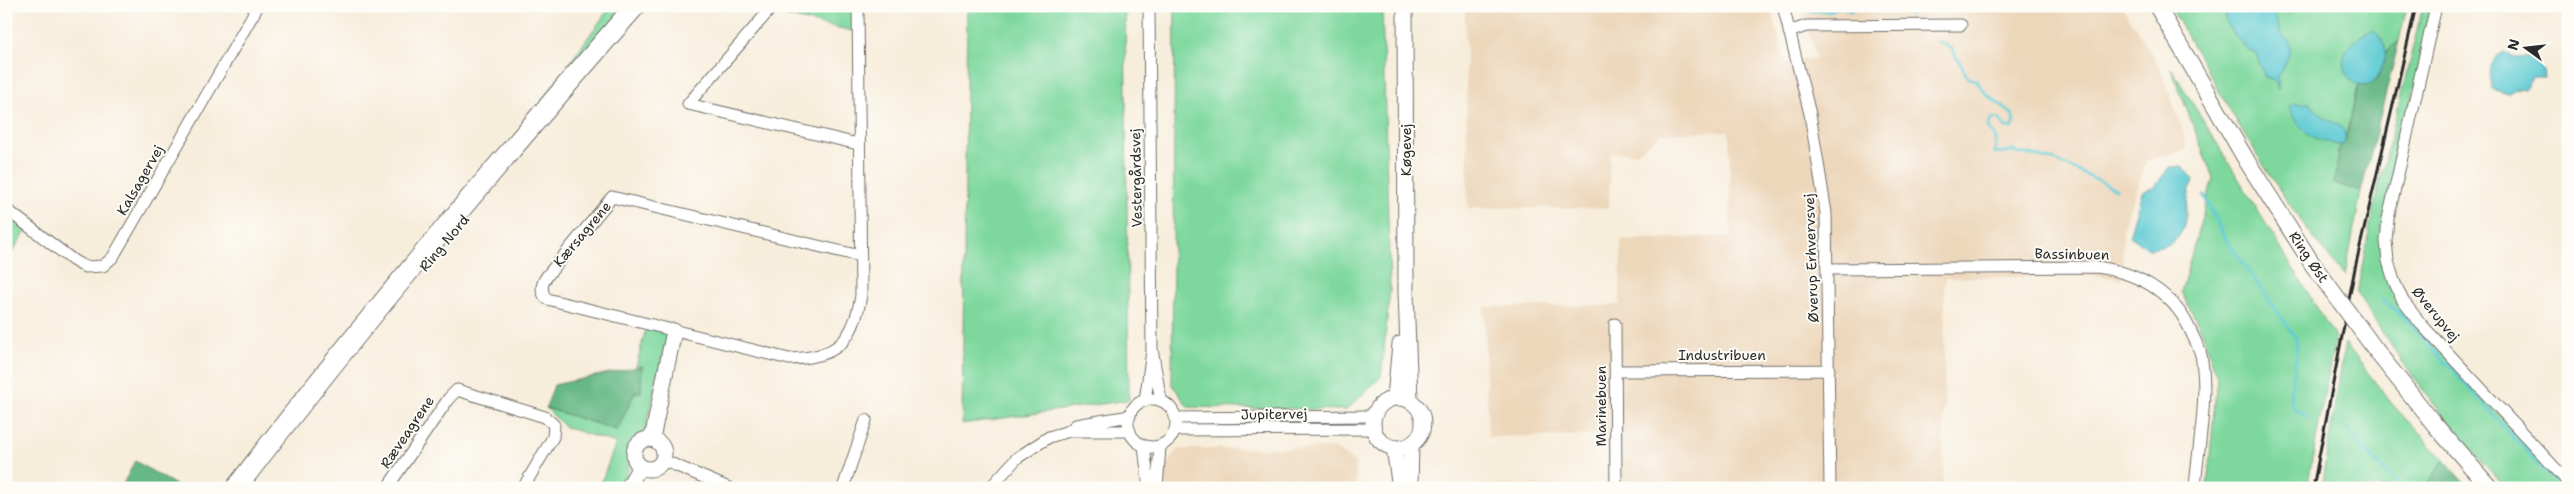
<svg xmlns="http://www.w3.org/2000/svg" width="2574" height="494" viewBox="0 0 2574 494" font-family="'Shantell Sans',sans-serif">
<style>
.built{fill:#edd7bb}
.green{fill:#7ed89e;stroke:#548264}
.forest{fill:#66b885;stroke:#487258}
.water{fill:#5dcad3;stroke:#447a7f}
.lines{fill:none;stroke-linecap:round;stroke-linejoin:round}
.stream{stroke:#5dcad3;stroke-width:3}
.minor-casing{stroke:#726f69;stroke-width:13}
.tertiary-casing{stroke:#726f69;stroke-width:17}
.secondary-casing{stroke:#726f69;stroke-width:18}
.trunk-casing{stroke:#726f69;stroke-width:22}
.minor{stroke:#fff;stroke-width:11}
.tertiary{stroke:#fff;stroke-width:15}
.secondary{stroke:#fff;stroke-width:16}
.trunk{stroke:#fff;stroke-width:20}
.rail{stroke:#2b2b2b;stroke-width:3}
.secondary-bridge-casing{stroke:#726f69;stroke-width:18;stroke-linecap:butt}
.secondary-bridge{stroke:#fff;stroke-width:16}
.labels{text-anchor:middle;stroke-width:4;stroke-linejoin:round;paint-order:stroke}
.street-label{font-size:14px;fill:#2b2b2b;stroke:#fdfcf7}
</style>
<rect width="100%" height="100%" fill="#fdfcf7"/>
<filter id="ink" filterUnits="userSpaceOnUse"><feTurbulence type="fractalNoise" baseFrequency=".02" numOctaves="2"/><feDisplacementMap in="SourceGraphic" scale="10" xChannelSelector="R" yChannelSelector="G"/><feConvolveMatrix kernelMatrix="1 2 1 2 8 2 1 2 1" color-interpolation-filters="sRGB"/></filter>
<filter id="wash" filterUnits="userSpaceOnUse"><feTurbulence type="fractalNoise" baseFrequency=".0096" numOctaves="4" result="noise"/><feDisplacementMap in="SourceGraphic" scale="20" xChannelSelector="R" yChannelSelector="G"/><feGaussianBlur stdDeviation="1.12" result="paint"/><feColorMatrix in="noise" values="0 0 0 0 0 0 0 0 0 0 0 0 0 0 0 0 0 1.4 0 .05"/><feComposite in="paint" operator="in"/></filter>
<g filter="url(#wash)">
<rect width="100%" height="100%" fill="#f7eddb"/>
<path class="built" d="M1465,6h306l14,57 31,-5 -14,-52h320l36,58 25,66 3,20 -39,11 -24,67 -1,52 -26,-5 -151,3 -2,208 89,-1v3h-555v-3h130l-1,-50 -118,2 -4,-130 136,-2 1,-65 110,-4 -2,-105 -68,2 -24,20h-27l-1,55h-141z
M1334,448l21,14 1,26h-194v-17l16,-22z"/>
<path class="green" d="M611,6h15l-85,96z
M782,6h71v25l-78,-17z
M967,6h158l4,394 -167,24z
M1175,6h207l8,284 -9,87 -35,33 -158,-3 -16,-23z
M2170,6h237l-8,35 -13,12 -12,29 -16,4 -24,97 27,9 -16,84c-71,-81 -121,-178 -175,-270z
M2423,6h11l-51,215v45l8,22 12,20 163,180h-60c-57,-60 -106,-125 -149,-195l17,-88z
M2171,68l164,269 -28,151h-100l10,-110 -15,-47 -21,-39 32,-114z
M6,215l21,15 -21,31z
M646,328l22,5 -23,98c-24,14 -12,14 -16,34 -1,7 -6,16 -9,23h-21l17,-45 -51,-16 -19,-19 71,22 18,-38h5l2,-26 -6,1z
M2345,343l47,61 52,56 -18,28h-105z"/>
<path class="forest" d="M2399,41l-38,151 -27,-9 6,-38 4,-1 2,-5 12,-53c29,-1 18,-19 29,-34 3,-4 8,-8 12,-11z
M642,366l-1,26h-6l-18,38 -71,-22 8,-23z
M2444,460l26,28 -45,-1z
M135,461l46,27h-60z"/>
<path class="water" d="M2229,6h35l10,7 7,21 9,8 1,7 -8,21 -5,6v14c-1,-9 -5,-11 -13,-13l-9,-23c-13,-6 -24,-22 -31,-35z
M2374,30c9,8 14,18 10,31 -16,62 -76,-9 -10,-31z
M2505,52l10,5 19,-1 9,14 1,8h-12l-7,11 -8,-1 -10,6 -15,-5c-5,-16 -4,-31 13,-37z
M2310,103l1,4c7,3 7,5 12,9 11,8 27,10 21,28 -6,2 -10,0 -16,-2 -24,-7 -28,-13 -39,-35l5,-3z
M2169,167h14l10,13c-13,33 3,65 -44,69l-19,-13v-3l12,-41 13,-5z"/>
<g class="lines">
<path class="stream" d="M1809,6l1,5h19l12,-5
M1841,6l9,5 11,-5
M1863,6l14,5 13,-5
M1892,6l18,9
M1938,41l14,8 16,29 8,2 11,15 25,19 3,8 -3,6h-6l-8,-10 -7,1 -3,8 8,12 -1,14 18,-2 43,10 60,28
M2204,195l20,42 72,101 1,17 -7,41 4,12 12,9
M2382,300l21,16 157,172
M2349,429l6,10 46,49"/>
</g>
</g>
<g filter="url(#ink)">
<g class="lines">
<g class="minor-casing">
<path id="minor" d="M773,6l-85,98 170,40
M858,6l3,289c-7,46 -24,63 -72,64l-242,-60c-7,-7 -6,-15 0,-23l65,-79 248,59
M1149,6l3,343 9,52
M1783,6l27,108 16,99 4,275
M2436,6l-48,213 -2,22 2,20 6,20 9,20 18,23 147,158
M1789,32l17,-6 155,-1
M6,209l68,52 11,6 18,-1 10,-9 145,-251
M1827,269l270,-2c42,6 78,26 95,67 3,6 7,14 9,21 8,42 -3,90 -6,133
M1615,324l1,164
M1616,371l213,-1
M1128 423a24 24 0 1 1 48 0a24 24 0 1 1-48 0Z
M1145,401l7,-50
M1175,418l198,-2
M1175,430l198,-1
M1073,431h57
M1144,446l5,42
M663,460l66,28
M387,488l62,-90 8,-8 88,27 9,8 -1,12 -30,51
M843,488l23,-68
M990,488l27,-30 32,-21 20,-6 7,-6 54,-9
M1157,488l3,-42"/>
</g>
<g class="tertiary-casing">
<path id="tertiary" d="M1405,6l1,287 4,107
M1395,397l5,-53
M1373 423a25 25 0 1 1 50 0a25 25 0 1 1-50 0Z
M652,439l22,-108
M634 454a15 15 0 1 1 30 0a15 15 0 1 1-30 0Z
M1394,448l6,40
M628,488l12,-22
M1410,488l1,-43"/>
</g>
<g class="secondary-casing">
<path id="secondary" d="M2157,6l91,157 65,102
M2381,357l54,68 55,63"/>
</g>
<g class="trunk-casing">
<path id="trunk" d="M236,488c126,-166 262,-324 399,-482"/>
</g>
<use href="#minor" class="minor"/>
<use href="#tertiary" class="tertiary"/>
<use href="#secondary" class="secondary"/>
<use href="#trunk" class="trunk"/>
<path class="rail" d="M2313,488l42,-220 61,-262"/>
<g class="secondary-bridge-casing">
<path id="secondary-bridge" d="M2313,265l68,92"/>
</g>
<use href="#secondary-bridge" class="secondary-bridge"/>
</g>
</g>
<g class="labels">
<g class="street-label">
<text transform="translate(1406 150) rotate(-90)" y="5">Køgevej</text>
<text transform="translate(1136 178) rotate(-91)" y="5">Vestergårdsvej</text>
<text transform="translate(140 180) rotate(-60)" y="5">Kalsagervej</text>
<text transform="translate(582 234) rotate(-50)" y="5">Kærsagrene</text>
<text transform="translate(444 243) rotate(-50)" y="5">Ring Nord</text>
<text transform="translate(2072 254) rotate(1)" y="5">Bassinbuen</text>
<text transform="translate(2309 257) rotate(56)" y="5">Ring Øst</text>
<text transform="translate(1811 258) rotate(-92)" y="5">Øverup Erhvervsvej</text>
<text transform="translate(2436 314) rotate(51)" y="5">Øverupvej</text>
<text x="1722" y="360">Industribuen</text>
<text transform="translate(1601 406) rotate(-90)" y="5">Marinebuen</text>
<text transform="translate(1274 414) rotate(-1)" y="5">Jupitervej</text>
<text transform="translate(407 432) rotate(-56)" y="5">Ræveagrene</text>
</g>
</g>
<rect width="2574" height="494" fill="none" stroke="#fdfcf7" stroke-width="25"/>
<g transform="translate(2526 48) rotate(285)" stroke="#fdfcf7" stroke-width="4" paint-order="stroke">
<path d="M0-4L9 19L0 12L-9 19Z" fill="#2b2b2b"/>
<text y="-8" font-size="14" font-weight="bold" text-anchor="middle" fill="#2b2b2b">N</text>
</g>
</svg>
